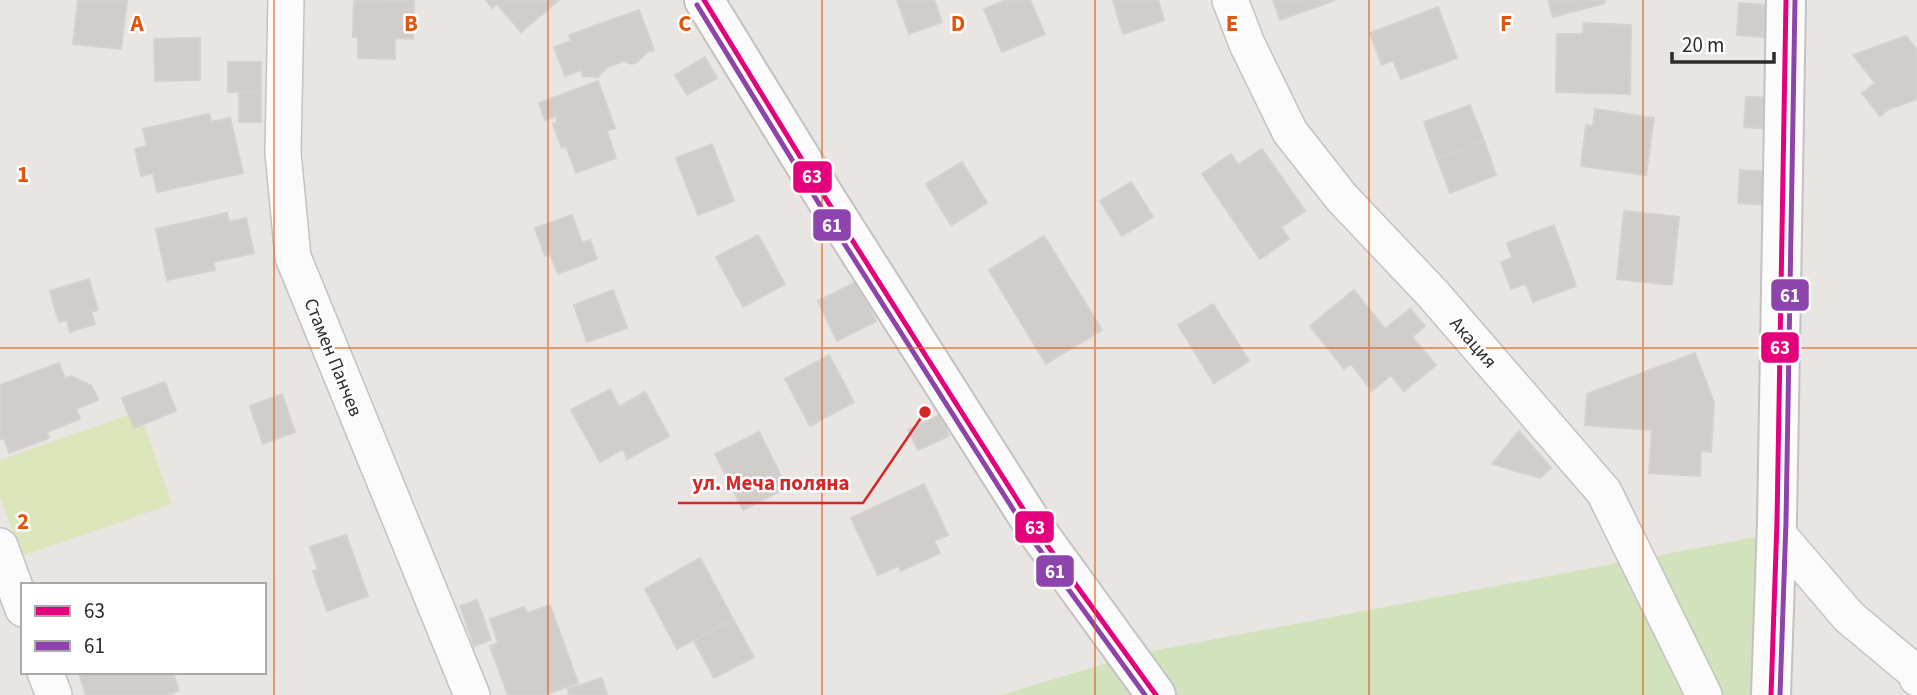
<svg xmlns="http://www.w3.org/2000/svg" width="1917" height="695" viewBox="0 0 1917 695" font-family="'Source Sans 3',sans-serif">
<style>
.green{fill:#d2e2bd}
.pitch{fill:#dde6bb}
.building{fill:#d0cdcb;stroke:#d4d1ce;stroke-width:2}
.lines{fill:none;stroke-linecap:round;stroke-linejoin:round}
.minor-casing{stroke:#c3c2c2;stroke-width:38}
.tertiary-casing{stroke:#c3c2c2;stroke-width:42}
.minor{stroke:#fcfbfb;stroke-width:35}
.tertiary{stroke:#fcfbfb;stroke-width:38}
.bus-1-casing{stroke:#fff;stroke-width:10}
.bus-2-casing{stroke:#fff;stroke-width:10}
.bus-1{stroke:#e5007d;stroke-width:5}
.bus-2{stroke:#8e44ad;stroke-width:5}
.grid{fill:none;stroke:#df570e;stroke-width:2;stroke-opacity:0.55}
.labels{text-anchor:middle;stroke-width:5;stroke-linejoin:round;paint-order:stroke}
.street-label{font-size:19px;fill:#2b2b2b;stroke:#fff}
.grid-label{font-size:23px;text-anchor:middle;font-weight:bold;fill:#df570e;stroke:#fff;stroke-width:5;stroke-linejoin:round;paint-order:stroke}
.leader{fill:none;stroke:#d62828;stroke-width:2.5}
.callout-dot{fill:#d62828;stroke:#fff;stroke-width:2.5}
.callout-label{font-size:21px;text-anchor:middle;font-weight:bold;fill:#d62828;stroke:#fff;stroke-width:5;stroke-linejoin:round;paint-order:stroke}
.line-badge{stroke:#fff;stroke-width:2.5}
.badge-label{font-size:19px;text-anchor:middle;font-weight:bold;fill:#fff}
</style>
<rect width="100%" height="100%" fill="#e9e5e2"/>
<path class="green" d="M1777,533l-6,162h-770l140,-42z"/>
<path class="pitch" d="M139,411l33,93 -150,52 -22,-60v-36z"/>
<path class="building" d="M78,0h49l-6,49 -48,-5z
M354,0l60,1 -1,38 -18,-1v21l-37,-1v-21h-5z
M486,0h73l-38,32 -24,-28 -5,4z
M897,0h37l8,22 -33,12z
M1006,0h24l15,34 -43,18 -18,-43z
M1113,0h45l6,20 -41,14z
M1273,0h62l-55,20z
M1548,0h56l1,3 -52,14z
M1739,3l39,3 -3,32 -38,-3z
M1438,7l19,51 -56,21 -8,-19 -11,5 -12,-32z
M639,10l15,40 -7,2 -10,10 -5,2 -8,-3 -17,6 -9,10 -15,-1 -2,-6 -16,6 -11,-29 17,-6 -2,-6z
M1584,23l47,2 -1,69 -74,-2 1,-58h26z
M1906,36l11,14v49l-28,10 -9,7 -18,-23 13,-10 -22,-28z
M200,38v42l-45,1 -1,-42z
M705,57l12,21 -30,17 -12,-20z
M228,62h33v30h-33z
M598,81l17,47 -8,3 9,27 -40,15 -10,-27 -4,2 -9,-24 5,-1 -2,-7 -11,4 -6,-17z
M239,92h22v30h-22z
M1746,97l29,1 -2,31 -29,-2z
M1470,105l14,36 -47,17 -13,-36z
M1595,109l59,9 -8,57 -65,-9 5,-41 7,1z
M209,114l2,8 19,-4 13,55 -86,19 -4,-19 -12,3 -6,-27 12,-3 -4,-17z
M1484,141l12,34 -46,18 -13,-35z
M712,144l22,57 -36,14 -22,-57z
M1262,149l43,62 -24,16 8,12 -29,20 -58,-85 29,-20 7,11z
M962,162l25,41 -36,22 -25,-41z
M1740,170l29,2 -2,33 -29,-2z
M1131,182l22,35 -31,19 -22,-35z
M1624,211l55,6 -7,68 -55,-6z
M227,213l2,9 17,-4 8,35 -41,9 2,8 -48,10 -11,-51z
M572,215l10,28 8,-3 7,19 -39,15 -8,-20 -5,2 -10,-28z
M1554,225l22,61 -43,16 -7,-18 -15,5 -10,-27 11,-4 -5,-15z
M758,235l27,49 -42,23 -27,-50z
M1044,236l58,94 -56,34 -57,-94z
M89,279l9,31 -7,2 4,12 -25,8 -3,-12 -8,2 -9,-31z
M856,282l20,39 -39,20 -19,-40z
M613,290l14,38 -40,14 -13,-37z
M1354,290l31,39 25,-20 15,17 -13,11 24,28 -32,26 -13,-16 -19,16 -21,-27 -7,5 -34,-43z
M1213,304l36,57 -35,22 -36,-58z
M1695,353l19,50 -3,49 -10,-1 -1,25 -51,-3 3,-43 -67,-5 2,-31z
M829,355l25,47 -44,24 -25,-47z
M59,363l6,16 6,-3 21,10 6,14 -22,9 4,10 -33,13 2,6 -40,15 -5,-15 -4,2v-55z
M165,382l11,29 -42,17 -12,-30z
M610,389l9,18 26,-15 24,44 -42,23 -4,-10 -23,13 -29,-52z
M282,394l13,38 -32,12 -13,-38z
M940,415l9,21 -31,14 -10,-20z
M1519,431l32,37 -11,10 -48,-14z
M759,432l28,56 -44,22 -28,-56z
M924,484l24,51 -14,6 6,12 -39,18 -3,-5 -20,9 -27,-57z
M346,535l22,61 -41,15 -14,-40 5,-1 -8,-23z
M700,558l33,61 -56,30 -32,-60z
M477,600l14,40 -17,6 -14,-40z
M550,605l28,78 -34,12h-36l-18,-49 8,-3 -8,-24 34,-12 3,6z
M733,619l21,38 -40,21 -20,-37z
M91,672h82l6,19 -11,4h-82l-6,-19z
M602,678l5,17h-38l-1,-6z"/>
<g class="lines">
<g class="minor-casing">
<path id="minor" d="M286,0l-3,153 10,104 179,438
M1230,0l17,44 43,88 52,66 91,96 171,198 100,203
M1777,533l72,84 66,55 2,6
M0,546l23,63
M45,672l9,23"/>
</g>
<g class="tertiary-casing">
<path id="tertiary" d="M704,0l124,202 211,332 117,161
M1771,695l6,-174 9,-521"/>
</g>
<use href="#minor" class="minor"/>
<use href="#tertiary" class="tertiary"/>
<g class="bus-1-casing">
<path id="bus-1" d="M704,0l124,202 211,332 117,161
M1771,695l6,-174 9,-521"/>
</g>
<g class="bus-2-casing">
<path id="bus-2" d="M697,5l124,202 211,332 113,156
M1780,695l6,-174 9,-521"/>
</g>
<use href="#bus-1" class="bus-1"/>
<use href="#bus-2" class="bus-2"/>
</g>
<path class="grid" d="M274,0v695M548,0v695M822,0v695M1095,0v695M1369,0v695M1643,0v695M0,348h1917"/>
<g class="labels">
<g class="street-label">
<text transform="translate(1474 342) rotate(49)" y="7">Акация</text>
<text transform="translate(334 357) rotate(68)" y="7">Стамен Панчев</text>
</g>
</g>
<g class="grid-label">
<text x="137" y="31">A</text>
<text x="411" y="31">B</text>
<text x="685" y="31">C</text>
<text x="958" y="31">D</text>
<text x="1232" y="31">E</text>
<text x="1506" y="31">F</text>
<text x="23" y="182">1</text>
<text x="23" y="529">2</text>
</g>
<path class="leader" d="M925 412L863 503H678"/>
<circle class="callout-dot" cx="925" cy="412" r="7"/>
<g class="callout-label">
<text x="771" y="490">ул. Меча поляна</text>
</g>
<g class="line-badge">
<rect x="792" y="160" width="41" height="34" rx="7" fill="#e5007d"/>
<rect x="812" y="208" width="40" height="34" rx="7" fill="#8e44ad"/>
<rect x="1770" y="278" width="40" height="34" rx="7" fill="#8e44ad"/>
<rect x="1760" y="331" width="40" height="33" rx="7" fill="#e5007d"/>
<rect x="1014" y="510" width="41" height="34" rx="7" fill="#e5007d"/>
<rect x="1035" y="554" width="40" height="34" rx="7" fill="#8e44ad"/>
</g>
<g class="badge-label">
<text x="812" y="183">63</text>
<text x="832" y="232">61</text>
<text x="1790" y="302">61</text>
<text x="1780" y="354">63</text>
<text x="1035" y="534">63</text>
<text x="1055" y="578">61</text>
</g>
<rect x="21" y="583" width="245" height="91" fill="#ffffff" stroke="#aaaaaa" stroke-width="2"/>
<rect x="35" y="606" width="35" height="10" fill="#e5007d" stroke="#aaaaaa" stroke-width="2"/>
<text x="84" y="618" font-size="21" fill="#2b2b2b">63</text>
<rect x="35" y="641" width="35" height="10" fill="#8e44ad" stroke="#aaaaaa" stroke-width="2"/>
<text x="84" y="653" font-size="21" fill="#2b2b2b">61</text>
<path d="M1672 52v10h102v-10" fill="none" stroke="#2b2b2b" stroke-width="3.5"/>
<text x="1682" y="52" font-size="21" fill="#2b2b2b" stroke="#ffffff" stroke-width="5" paint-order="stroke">20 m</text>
</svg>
